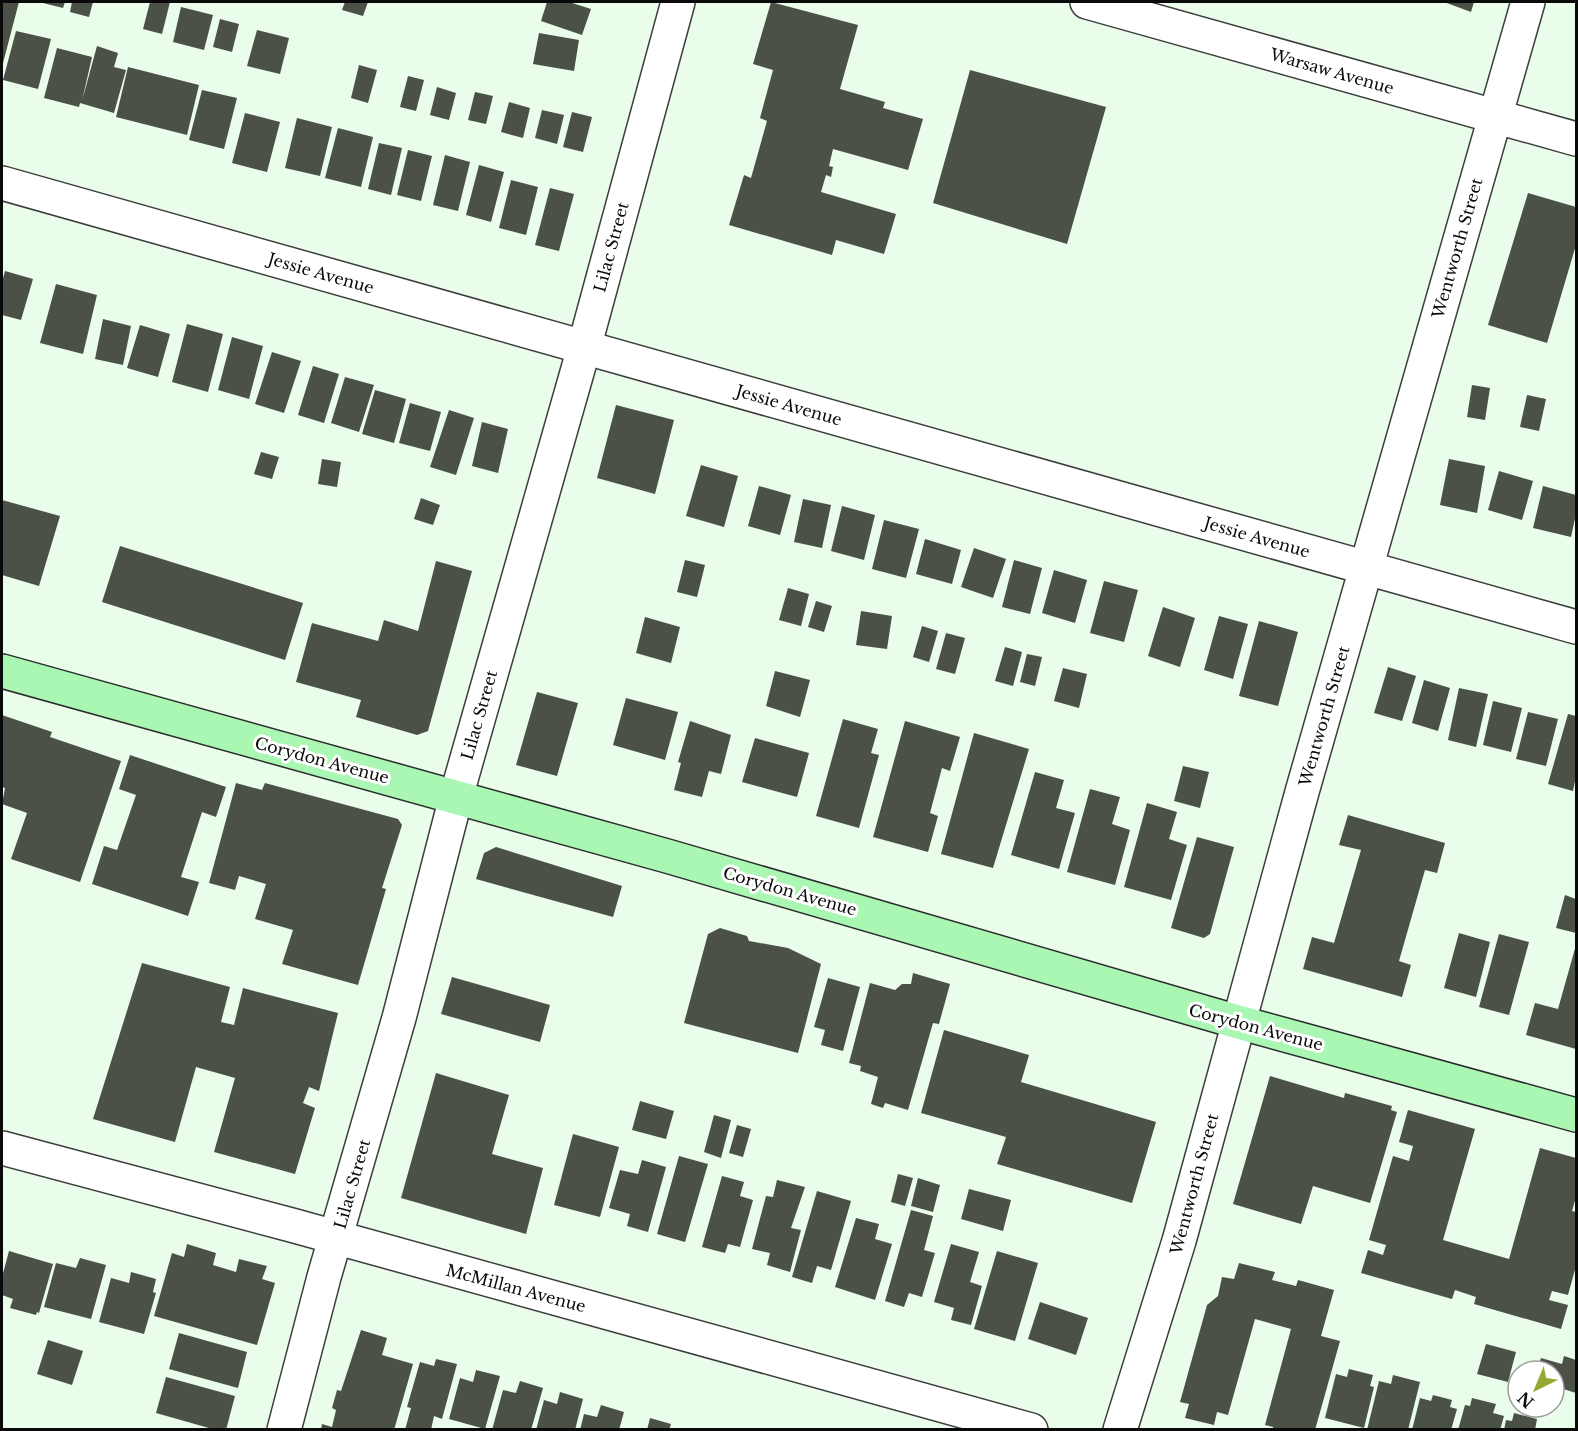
<svg xmlns="http://www.w3.org/2000/svg" width="1578" height="1431" viewBox="0 0 1578 1431" font-family="'Libre Baskerville',serif">
<style>
.building{fill:#4b5147}
.lines{fill:none;stroke-linecap:round;stroke-linejoin:round}
.minor-casing{stroke:#3d3d3d;stroke-width:36}
.tertiary-casing{stroke:#3d3d3d;stroke-width:36}
.secondary-casing{stroke:#2c2c2c;stroke-width:36}
.minor{stroke:#fff;stroke-width:33}
.tertiary{stroke:#fff;stroke-width:33}
.secondary{stroke:#aaf6b3;stroke-width:33}
.labels{text-anchor:middle;stroke-width:6;stroke-linejoin:round;paint-order:stroke}
.street-label{font-size:16px;fill:#0a0a0a;stroke:#fff}
</style>
<rect width="100%" height="100%" fill="#e9fdea"/>
<path class="building" d="M2,2h17l-17,65z
M39,2h26l-2,6z
M72,2h21l-4,15 -19,-5z
M150,2h20l-8,32 -19,-5z
M345,2h23l-5,14 -21,-6z
M547,2h22l22,7 -9,26 -41,-14z
M771,2l87,23 -18,64 45,13 -2,6 40,11 -15,51 -75,-21 -4,17 4,1 -2,10 -5,-2 -5,17 75,22 -12,40 -48,-14 -4,15 -103,-30 15,-50 7,3 16,-57 -7,-3 13,-48 -20,-6z
M1444,2h30l-3,10z
M181,7l32,8 -9,35 -31,-8z
M220,19l19,5 -7,28 -19,-5z
M257,30l32,8 -9,36 -33,-8z
M16,31l35,8 -13,50 -35,-9z
M539,33l40,7 -5,31 -41,-7z
M97,46l21,7 -4,14 12,3 -12,43 -34,-10 -1,4 -35,-9 13,-50 35,9 -10,44z
M359,65l18,5 -9,33 -17,-5z
M128,67l71,18 -12,50 -71,-18z
M970,70l136,37 -39,137 -134,-41z
M408,76l16,4 -8,31 -16,-4z
M437,87l19,6 -7,27 -19,-5z
M202,90l35,8 -13,51 -35,-9z
M475,92l18,4 -7,28 -18,-4z
M509,102l21,6 -7,30 -22,-6z
M542,110l22,5 -7,29 -22,-6z
M572,112l20,5 -9,35 -20,-5z
M245,113l35,9 -13,50 -35,-9z
M297,118l35,9 -12,49 -35,-8z
M338,128l35,9 -12,50 -36,-9z
M379,143l23,5 -11,47 -23,-6z
M408,150l24,6 -11,45 -24,-6z
M445,155l25,7 -12,49 -25,-6z
M479,165l25,7 -13,50 -25,-7z
M511,180l27,7 -12,48 -27,-7z
M550,188l24,6 -15,57 -24,-6z
M1528,193l48,14v38l-29,98 -59,-18z
M5,271l28,8 -12,41 -19,-5v-33z
M56,284l41,11 -14,59 -43,-11z
M103,319l28,7 -8,39 -28,-6z
M187,324l36,10 -15,58 -36,-10z
M140,325l30,9 -12,43 -31,-9z
M232,337l31,9 -14,53 -31,-9z
M272,352l29,9 -17,52 -29,-9z
M313,366l26,8 -15,49 -26,-8z
M345,377l29,8 -15,47 -28,-9z
M1472,385l18,3 -5,32 -18,-3z
M375,390l31,9 -12,44 -32,-9z
M1527,395l19,4 -7,32 -19,-4z
M410,403l31,9 -11,39 -31,-8z
M616,405l58,15 -19,74 -58,-16z
M449,410l25,8 -18,57 -26,-8z
M482,422l26,7 -10,44 -26,-7z
M261,452l18,5 -7,22 -18,-5z
M322,459l19,3 -4,25 -19,-3z
M1449,459l36,7 -8,47 -37,-8z
M701,465l37,11 -14,51 -38,-11z
M1499,471l34,10 -11,39 -34,-10z
M759,486l32,9 -11,40 -32,-9z
M1543,486l33,9v19l-5,23 -38,-9z
M421,498l19,7 -7,20 -19,-6z
M803,499l28,6 -9,43 -28,-6z
M2,500l58,16 -21,70 -37,-11z
M842,506l33,9 -11,45 -33,-9z
M884,520l35,9 -13,49 -34,-9z
M925,539l36,11 -9,34 -36,-10z
M120,546l183,57 -18,57 -183,-58z
M974,548l32,11 -13,39 -32,-11z
M685,560l20,5 -8,32 -20,-5z
M1014,560l28,8 -12,46 -28,-7z
M436,561l36,10 -44,160 -11,4 -61,-18 5,-17 -65,-18 16,-59 66,18 6,-21 34,11z
M1054,570l33,10 -12,43 -33,-10z
M1104,581l34,9 -14,52 -34,-9z
M788,588l21,6 -8,32 -22,-6z
M816,601l16,5 -8,26 -16,-5z
M1163,607l32,11 -15,49 -32,-11z
M861,611l31,5 -5,33 -31,-4z
M1219,616l29,8 -15,55 -29,-9z
M645,617l35,10 -9,36 -35,-10z
M1259,621l39,11 -20,74 -39,-10z
M922,626l16,5 -9,31 -16,-5z
M946,633l19,5 -10,36 -19,-5z
M1005,647l17,5 -9,34 -18,-5z
M1027,654l15,3 -7,29 -15,-4z
M1388,667l28,9 -14,45 -28,-8z
M1063,668l24,6 -8,34 -25,-7z
M775,671l35,9 -10,37 -34,-11z
M1424,680l26,8 -12,43 -26,-8z
M1459,688l29,6 -12,53 -28,-7z
M537,692l41,11 -21,73 -41,-11z
M626,698l52,14 -13,48 -52,-15z
M1493,701l29,7 -11,44 -28,-7z
M1528,712l30,7 -12,47 -30,-7z
M1568,714l8,2v60l-3,15 -25,-7z
M2,715l50,17 -2,5 71,24 -41,121 -69,-23 16,-46 -25,-9 3,-16 -3,-1z
M843,719l35,10 -7,24 8,2 -20,73 -43,-12z
M690,721l41,14 -10,39 -12,-3 -7,26 -28,-7 7,-27 -3,-1z
M905,721l55,16 -10,34 -8,-3 -12,45 8,3 -10,36 -55,-15z
M974,733l55,16 -36,119 -52,-14z
M755,738l54,15 -12,44 -55,-15z
M130,755l96,32 -10,30 -14,-5 -21,65 18,5 -11,34 -96,-32 12,-38 13,4 19,-55 -17,-6z
M1183,766l26,6 -9,36 -26,-7z
M1035,772l29,8 -8,28 19,5 -16,56 -48,-14z
M236,783l26,7 3,-7 133,36 4,6 -20,63 4,1 -28,96 -76,-21 11,-34 -38,-11 11,-35 -27,-8 -4,14 -26,-7z
M1090,789l30,8 -8,27 18,6 -15,55 -48,-13z
M1147,803l30,9 -8,27 18,6 -16,55 -47,-13z
M1348,815l97,28 -8,30 -12,-3 -26,91 12,4 -9,32 -99,-28 9,-32 22,6 27,-93 -22,-5z
M1197,837l37,10 -24,87 -6,4 -33,-10z
M496,847l126,39 -9,31 -137,-38 8,-26z
M1565,895l11,4v34l-20,-5z
M720,928l27,8 2,5 39,7 33,16 -23,89 -114,-30 24,-89z
M1459,933l31,9 -14,55 -32,-9z
M1499,934l30,8 -20,73 -30,-8z
M1576,945v104l-50,-14 9,-32 23,6z
M142,963l88,24 -9,35 13,3 9,-37 95,25 -19,78 -10,-4 -6,16 12,5 -20,66 -81,-22 21,-74 -39,-11 -21,75 -82,-23z
M913,973l37,11 -11,40 -6,-1 -25,87 -23,-7 -2,5 -12,-4 7,-27 -18,-6 1,-5 -12,-3 21,-80 25,7 7,-6h9z
M452,977l98,28 -10,37 -99,-28z
M828,978l32,9 -17,64 -22,-6 4,-15 -11,-3z
M944,1030l85,25 -8,27 135,40 -24,81 -135,-39 9,-27 -85,-24z
M436,1073l73,22 -17,59 51,14 -17,66 -125,-36z
M1270,1076l74,22 1,-5 47,13 -1,4 6,2 -27,91 -57,-17 -12,38 -68,-20z
M640,1101l34,10 -8,28 -34,-9z
M1408,1110l67,19 -32,111 66,19 31,-111 36,10v39l-4,14 4,1v54l-8,29 -16,-4 -3,9 19,5 -7,24 -87,-25 2,-7 -21,-7 -3,9 -91,-26 7,-23 15,5 3,-10 -17,-5 24,-84 16,5 4,-15 -14,-4z
M714,1115l17,5 -10,38 -17,-6z
M737,1125l14,4 -8,28 -14,-4z
M573,1134l46,13 -19,70 -46,-12z
M679,1156l29,8 -23,78 -28,-8z
M642,1160l24,7 -18,65 -21,-6 3,-12 -21,-6 11,-38 18,4z
M898,1174l15,4 -8,28 -14,-4z
M722,1176l22,6 -4,14 13,4 -13,47 -12,-3 -3,9 -23,-6z
M918,1178l22,7 -7,27 -22,-6z
M777,1180l28,7 -14,41 10,2 -11,42 -23,-7 3,-12 -18,-4 14,-53 7,1z
M969,1189l42,11 -8,31 -42,-12z
M817,1191l34,10 -20,69 -14,-4 -5,17 -20,-6z
M911,1210l22,6 -9,34 11,3 -13,44 -13,-4 -5,14 -19,-6z
M856,1218l23,6 -4,15 17,5 -17,56 -40,-13z
M187,1244l29,9 -3,12 23,7 3,-13 28,7 -5,13 13,4 -18,62 -103,-29 18,-63 12,4z
M951,1244l28,8 -9,30 12,4 -11,39 -20,-5 3,-12 -20,-6z
M9,1251l44,13 -14,49 -2,-1 -1,3 -26,-7 3,-9 -11,-4v-18z
M997,1251l41,12 -23,78 -41,-12z
M80,1258l26,7 -15,54 -47,-12 12,-44 20,5z
M1239,1263l36,9 -3,8 24,6 2,-6 36,10 -13,46 19,5 -25,89h-42v-3l-8,-2 26,-96 -36,-10 -27,96 -11,-3 -3,13 -29,-7 4,-14 -9,-2 27,-97 11,-9 4,-19 12,2z
M131,1272l25,7 -3,13 3,1 -12,41 -45,-12 12,-44 18,5z
M1040,1302l48,16 -12,37 -48,-16z
M361,1330l26,8 -5,17 31,9 -19,66h-73l1,-6 10,3 4,-17 -4,-2 5,-18 4,1z
M179,1333l68,19 -9,36 -69,-19z
M48,1340l35,11 -11,34 -35,-11z
M1486,1344l30,8 -8,30 -31,-8z
M1564,1356l12,4v33l-22,-7v-15h-17l4,-13 21,6z
M436,1359l21,5 -15,55 -8,-3 -3,14h-26l6,-22 -4,-1 13,-45 14,4z
M1349,1369l24,6 -3,11 4,1 -10,41 -39,-10 11,-44 11,3z
M476,1370l24,6 -15,53 -36,-10 11,-41 13,4z
M1393,1375l27,7 -12,48h-41l12,-49 12,3z
M166,1377l69,19 -9,34h-10l-60,-17z
M520,1381l23,7 -12,42h-39l11,-40 13,3z
M560,1392l23,7 -8,31h-39l8,-30 13,4z
M1433,1395l19,5 -2,7 7,2 -6,21h-39l8,-32 11,3z
M1472,1398l24,6 -3,9 11,3 -4,14h-42l7,-25 5,1z
M601,1405l23,7 -5,18h-39l4,-16 13,3z
M1514,1413l23,6 -2,11h-31l2,-10 6,1z
M650,1418l21,6 -2,6h-22z"/>
<g class="lines">
<g class="minor-casing">
<path id="minor" d="M1087,2l489,137
M2,183l1574,444
M2,1148l293,78 736,204
M1120,1430l59,-189 123,-449 226,-790"/>
</g>
<g class="tertiary-casing">
<path id="tertiary" d="M284,1430l40,-153 75,-259 57,-221 128,-449 94,-346"/>
</g>
<g class="secondary-casing">
<path id="secondary" d="M2,671l665,185 571,166 338,93"/>
</g>
<use href="#minor" class="minor"/>
<use href="#tertiary" class="tertiary"/>
<use href="#secondary" class="secondary"/>
</g>
<g class="labels">
<g class="street-label">
<text transform="translate(1332 71) rotate(16)" y="6">Warsaw Avenue</text>
<text transform="translate(611 247) rotate(-75)" y="6">Lilac Street</text>
<text transform="translate(1457 248) rotate(-74)" y="6">Wentworth Street</text>
<text transform="translate(321 273) rotate(16)" y="6">Jessie Avenue</text>
<text transform="translate(789 405) rotate(16)" y="6">Jessie Avenue</text>
<text transform="translate(1257 537) rotate(16)" y="6">Jessie Avenue</text>
<text transform="translate(479 715) rotate(-74)" y="6">Lilac Street</text>
<text transform="translate(1324 716) rotate(-74)" y="6">Wentworth Street</text>
<text transform="translate(322 760) rotate(15)" y="6">Corydon Avenue</text>
<text transform="translate(790 891) rotate(16)" y="6">Corydon Avenue</text>
<text transform="translate(1256 1027) rotate(15)" y="6">Corydon Avenue</text>
<text transform="translate(352 1184) rotate(-74)" y="6">Lilac Street</text>
<text transform="translate(1194 1184) rotate(-75)" y="6">Wentworth Street</text>
<text transform="translate(516 1288) rotate(15)" y="6">McMillan Avenue</text>
</g>
</g>
<rect width="1578" height="1431" fill="none" stroke="#0a0a0a" stroke-width="6"/>
<g transform="translate(1536 1389) rotate(223)"><circle r="28" fill="#ffffff" stroke="#9d9d9d" stroke-width="1.5"/>
<path d="M0-4.5L10 22L0 15L-10 22Z" fill="#94aa32"/>
<text y="-9" font-size="16" font-weight="bold" text-anchor="middle" fill="#0a0a0a">N</text>
</g>
</svg>
